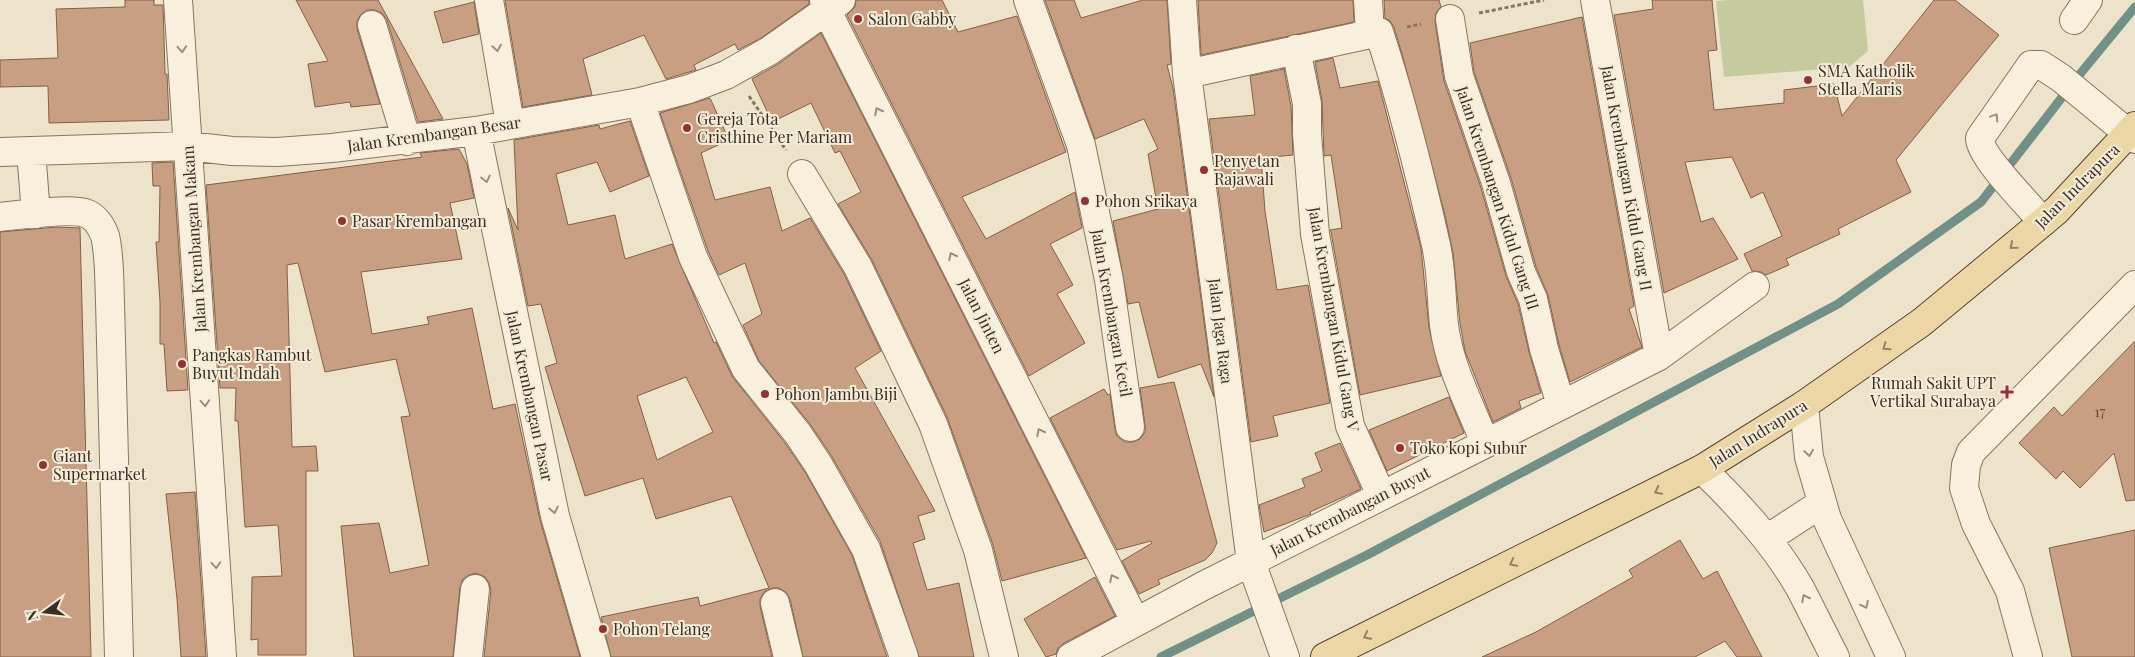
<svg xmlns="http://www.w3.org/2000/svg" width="2135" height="657" viewBox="0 0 2135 657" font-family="'Playfair Display',serif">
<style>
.green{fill:#c5cb9e}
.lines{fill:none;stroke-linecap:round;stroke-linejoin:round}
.stream{stroke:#719088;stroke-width:9}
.building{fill:#c89f82;stroke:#865f46;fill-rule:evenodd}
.minor-casing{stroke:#88755f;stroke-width:30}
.major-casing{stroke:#574333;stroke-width:30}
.path{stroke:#88755f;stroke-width:3;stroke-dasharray:4 2.5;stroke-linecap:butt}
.minor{stroke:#f8f0dd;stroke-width:28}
.major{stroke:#edd6a5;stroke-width:28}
.oneway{stroke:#998e80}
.oneway2{stroke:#948264}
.poi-dot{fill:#943233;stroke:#f4ecd9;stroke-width:2}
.labels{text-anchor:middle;stroke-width:4;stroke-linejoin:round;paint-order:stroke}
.number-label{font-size:14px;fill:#5e4a3a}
.poi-label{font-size:16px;fill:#3a2d22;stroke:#f4ecd9;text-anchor:start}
.street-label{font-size:16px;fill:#3a2d22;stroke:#f4ecd9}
</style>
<rect width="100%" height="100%" fill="#ede2ca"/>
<path class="green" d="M1730,0h133l5,51 -19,16 -125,10 -8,-76z"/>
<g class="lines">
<path class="stream" d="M1161,657l206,-102 471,-251 143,-102 99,-128 55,-67"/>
</g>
<path class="building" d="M125,0h29v5h9l2,69h2l2,46 -120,3 -1,-37 -48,1v-27l58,-2 -2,-49 69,-2z
M296,0h82l65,119 -25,3 -31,-102 -5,-7 -7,-3h-8l-6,4 -4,7v8l23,75 -29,3 -1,-5 -35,5 -7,-43 20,-3z
M505,0h304v4l-48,34 -23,12 -3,-6 -41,21 2,5 -30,9 -22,-44 -61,24 9,36 -69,12z
M856,0h86l16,32 59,-16 49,136 -104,45 24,42 89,-47 7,36 -32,16 23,41 -16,9 28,49 -56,33 -182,-361 8,-8z
M1045,0h29l7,18 62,-18h24l4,64 -4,1 6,23 41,309 -13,-33 -43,14 -19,-76 -11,2 -15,-83 45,-12 -10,-55 10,-5 -14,-30 -49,20z
M1198,0h155l1,22 -153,33z
M1384,0h55l2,7 -5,6 -1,8 9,60 37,107 25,88 12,28 11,48 12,41 -22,8 2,7 -28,14 -28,-71 -5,-28 -7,-70 -8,-38 -43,-161 -8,-27 -4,-6 -5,-3z
M1652,0h60l5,50 -9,1 6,59 70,-7v-13l50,-6 8,32 92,-116h21l44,35 -103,125 15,32 -73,37 2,5 -54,25 3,6 -23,10 -5,-3 -9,-1 -8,-17 38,-18 -19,-44 -12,6 -19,-41 -47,5 16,60 12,-4 25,41 -74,34 -50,-278 39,-6z
M474,2l5,32 -36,9 -9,-31z
M1582,17l52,289 -5,3 13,38 -72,35 -11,-37 -11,-50 -12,-28 -25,-89 -37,-106 -4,-29z
M821,33l265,525 -84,23 -9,-36 -46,-128 -75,-157 -34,-56 23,-12 -21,-41 -5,2 -24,-50 -39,19 -20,-43 26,-15z
M1333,58l7,30 38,-7 43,167 8,80 12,48 -81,19 -29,-163 -1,-2 12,-2 -11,-73 -7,1 -2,-55 -7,-39z
M1284,69l7,37 2,49 -32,3 4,53 12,79 31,-5 22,118 -57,13 5,20 -27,6 -42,-323 46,-4 -5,-39z
M710,98l19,42 -28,13 14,47 55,-13 12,44 28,-13 34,56 37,77 -26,17 80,143 -17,5 7,23 -12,4 14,47 32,-7 15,74h-55l-39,-116 -49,-86 -21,-31 -51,-63 -16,-36 19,-11 -17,-51 -26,12 -11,-24 -48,-138z
M630,121l19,55 -39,16 -13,-30 -41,12 12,51 47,-10 10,44 47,-15 42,99 2,-1 16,34 53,67 20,29 47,83 35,102h-84l-13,-58 -4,-7 -7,-4h-7l-8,4 -4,7v7l12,51h-161l-10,-40 97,-20 2,9 69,-18 -38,-92 -75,23 -13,-41 -58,18 -40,-129 12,-4 -16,-59 -13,2 -20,-98 10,22 -4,-90 85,-15 1,4zM686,377l27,55 -56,28 -20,-64z
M459,149l8,15 7,34 -24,5 12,56 -101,13 11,62 57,-10 -2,-7 45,-9 21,101 22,-5 25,116 40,137h-96l7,-67 -2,-7 -4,-6 -9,-4 -7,2 -6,4 -3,8 -7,70h-99l-13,-131 38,-3 11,50 39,-8 -28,-148 9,-1 -14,-57 -71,13 -27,-109 -11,2 5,182 24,-1 2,25h-12v184h-48v-16l-7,1 1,-63 30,-1 -4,-51 -33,2 -7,-106h-3l1,-33h-16l-14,-203 216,-28 -2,-4z
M173,162l15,228 -21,1 -3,-47h-4v-42l-4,-60h3l1,-56h-7l-1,-23z
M57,227l23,1 11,429h-91v-425z
M2135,341v159l-9,1 -12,-48 -34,35 -17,-17 -7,8 -37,-36 35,-36 8,9z
M1174,382l43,161 -5,10 -7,7 -47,20 2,4 -21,10 -17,-33 30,-18 -1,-2 -34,9 -67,-132 54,-29 4,6 2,-1 5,35 2,7 8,6h8l7,-3 5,-7v-7l-5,-37z
M1449,397l15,36 -77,38 -18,-41z
M1340,443l21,46 -51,23 1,2 -47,18 -5,-27 46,-18 -3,-8 20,-8 -7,-18z
M195,492l11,165h-25l-4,-58 -11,-105z
M2135,530v127h-63l-23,-109z
M1680,540l23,39 14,-8 45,86h-25l-12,-16 -30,16h-213l54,-25 97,-55 -4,-7z
M1095,577l20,39 -51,27 -6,5 -2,6 -10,3 -22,-38z"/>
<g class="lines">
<g class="minor-casing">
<path id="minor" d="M178,0l44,657
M489,0l21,124
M824,0l3,11 308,610
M1028,0l53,145 28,135 21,147
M1182,0l5,74 64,488 34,95
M1595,0l64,356
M1450,19l9,57 37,107 25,89 12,27 11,50 17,56
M2074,20l14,-20
M372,25l35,116
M1379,32c23,70 41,142 57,213 6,27 5,54 8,80 5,41 26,80 41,118
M1296,49l11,55v30l8,100 35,192 31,69
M1187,74l183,-40 -2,-34
M640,102l53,155 53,112 52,65 20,30 48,85 38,108
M476,131l79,385 41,141
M31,151l5,63
M0,152l188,-6 44,5 45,1 55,-4 144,-17 164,-29 49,-13 37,-14 43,-24 72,-51
M802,174l56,93 75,157 45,126 26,107
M0,217c18,-2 71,-9 85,-4 10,3 17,14 20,23 5,21 4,45 5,66l9,355
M2043,222c-13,-16 -64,-66 -63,-84l51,-73h10l20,13 74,61
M1804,405l5,52 18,62 64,138
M1702,469c37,36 72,74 98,119 12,23 23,46 35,69
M1767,539l55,-36
M775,603l13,54
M468,657l7,-68
M1071,657l132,-71 456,-230 96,-70
M2028,657l-18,-66 -34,-67 -12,-36 2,-23 5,-13 164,-167"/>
</g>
<g class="major-casing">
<path id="major" d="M1325,657l377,-188 102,-64 118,-83 121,-100 14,-12 78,-84"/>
</g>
<path class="path" d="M1479,13l65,-13
M1407,27l14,-3
M749,96l37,54"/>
<use href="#minor" class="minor"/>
<use href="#major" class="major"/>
</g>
<defs><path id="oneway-chevron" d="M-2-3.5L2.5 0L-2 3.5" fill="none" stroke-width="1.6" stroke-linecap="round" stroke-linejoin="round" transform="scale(1.25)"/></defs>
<g class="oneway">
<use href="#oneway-chevron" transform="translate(497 48) rotate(81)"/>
<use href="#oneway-chevron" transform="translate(182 49) rotate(86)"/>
<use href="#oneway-chevron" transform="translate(878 111) rotate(-117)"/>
<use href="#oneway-chevron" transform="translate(1995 117) rotate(-56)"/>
<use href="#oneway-chevron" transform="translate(486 179) rotate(78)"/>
<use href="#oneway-chevron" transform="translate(952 256) rotate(-117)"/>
<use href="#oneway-chevron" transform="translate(205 403) rotate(86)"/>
<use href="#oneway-chevron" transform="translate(1040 432) rotate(-117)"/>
<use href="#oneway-chevron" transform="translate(1809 453) rotate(81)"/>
<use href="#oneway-chevron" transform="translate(554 510) rotate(78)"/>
<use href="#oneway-chevron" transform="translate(216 565) rotate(86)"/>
<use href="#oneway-chevron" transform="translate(1113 578) rotate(-117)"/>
<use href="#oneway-chevron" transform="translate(1805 598) rotate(-117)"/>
<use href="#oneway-chevron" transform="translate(1865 605) rotate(64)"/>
</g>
<g class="oneway2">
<use href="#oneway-chevron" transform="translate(2013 246) rotate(140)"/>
<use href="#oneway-chevron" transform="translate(1886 347) rotate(145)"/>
<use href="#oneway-chevron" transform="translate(1658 491) rotate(153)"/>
<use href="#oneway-chevron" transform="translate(1513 563) rotate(153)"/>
<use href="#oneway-chevron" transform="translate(1367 636) rotate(153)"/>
</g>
<g class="poi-dot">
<circle cx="858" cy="19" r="5"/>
<circle cx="1808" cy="80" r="5"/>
<circle cx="687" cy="128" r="5"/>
<circle cx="1204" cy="170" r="5"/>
<circle cx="1085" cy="201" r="5"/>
<circle cx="342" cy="221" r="5"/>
<circle cx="182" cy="364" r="5"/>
<path d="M2004.5 384.5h5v5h5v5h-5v5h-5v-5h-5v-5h5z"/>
<circle cx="765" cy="394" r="5"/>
<circle cx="1400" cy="448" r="5"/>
<circle cx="43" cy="465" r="5"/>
<circle cx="603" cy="629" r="5"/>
</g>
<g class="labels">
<g class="number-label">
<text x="2100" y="417">17</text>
</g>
<g class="poi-label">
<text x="868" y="25">Salon Gabby</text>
<text x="1818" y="77">SMA Katholik<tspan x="1818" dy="18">Stella Maris</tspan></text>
<text x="697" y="125">Gereja Tota<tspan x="697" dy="18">Cristhine Per Mariam</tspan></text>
<text x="1214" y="167">Penyetan<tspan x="1214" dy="18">Rajawali</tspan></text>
<text x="1095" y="207">Pohon Srikaya</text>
<text x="352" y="227">Pasar Krembangan</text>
<text x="192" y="361">Pangkas Rambut<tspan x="192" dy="18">Buyut Indah</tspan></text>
<text x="1996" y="389" text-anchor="end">Rumah Sakit UPT<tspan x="1996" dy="18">Vertikal Surabaya</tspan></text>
<text x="775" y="400">Pohon Jambu Biji</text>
<text x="1410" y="454">Toko kopi Subur</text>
<text x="53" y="462">Giant<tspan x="53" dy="18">Supermarket</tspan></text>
<text x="613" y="635">Pohon Telang</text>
</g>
<g class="street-label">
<text transform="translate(434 134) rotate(-8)" y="6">Jalan Krembangan Besar</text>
<text transform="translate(1627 178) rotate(80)" y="6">Jalan Krembangan Kidul Gang II</text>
<text transform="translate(2077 186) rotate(-45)" y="6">Jalan Indrapura</text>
<text transform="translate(1498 198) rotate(72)" y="6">Jalan Krembangan Kidul Gang III</text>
<text transform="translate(194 239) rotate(-94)" y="6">Jalan Krembangan Makam</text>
<text transform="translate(1112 313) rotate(80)" y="6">Jalan Krembangan Kecil</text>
<text transform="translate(982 316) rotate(63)" y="6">Jalan Jinten</text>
<text transform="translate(1334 319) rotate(80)" y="6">Jalan Krembangan Kidul Gang V</text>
<text transform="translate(1221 331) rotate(83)" y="6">Jalan Jaga Raga</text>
<text transform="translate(530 396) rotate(78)" y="6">Jalan Krembangan Pasar</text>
<text transform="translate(1758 433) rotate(-32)" y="6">Jalan Indrapura</text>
<text transform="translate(1350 511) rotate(-27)" y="6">Jalan Krembangan Buyut</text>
</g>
</g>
<g transform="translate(45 612) rotate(255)" stroke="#f4ecd9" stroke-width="4" paint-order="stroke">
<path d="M0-4L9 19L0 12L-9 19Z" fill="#3a2d22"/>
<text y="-8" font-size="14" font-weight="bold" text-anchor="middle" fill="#3a2d22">N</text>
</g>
</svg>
